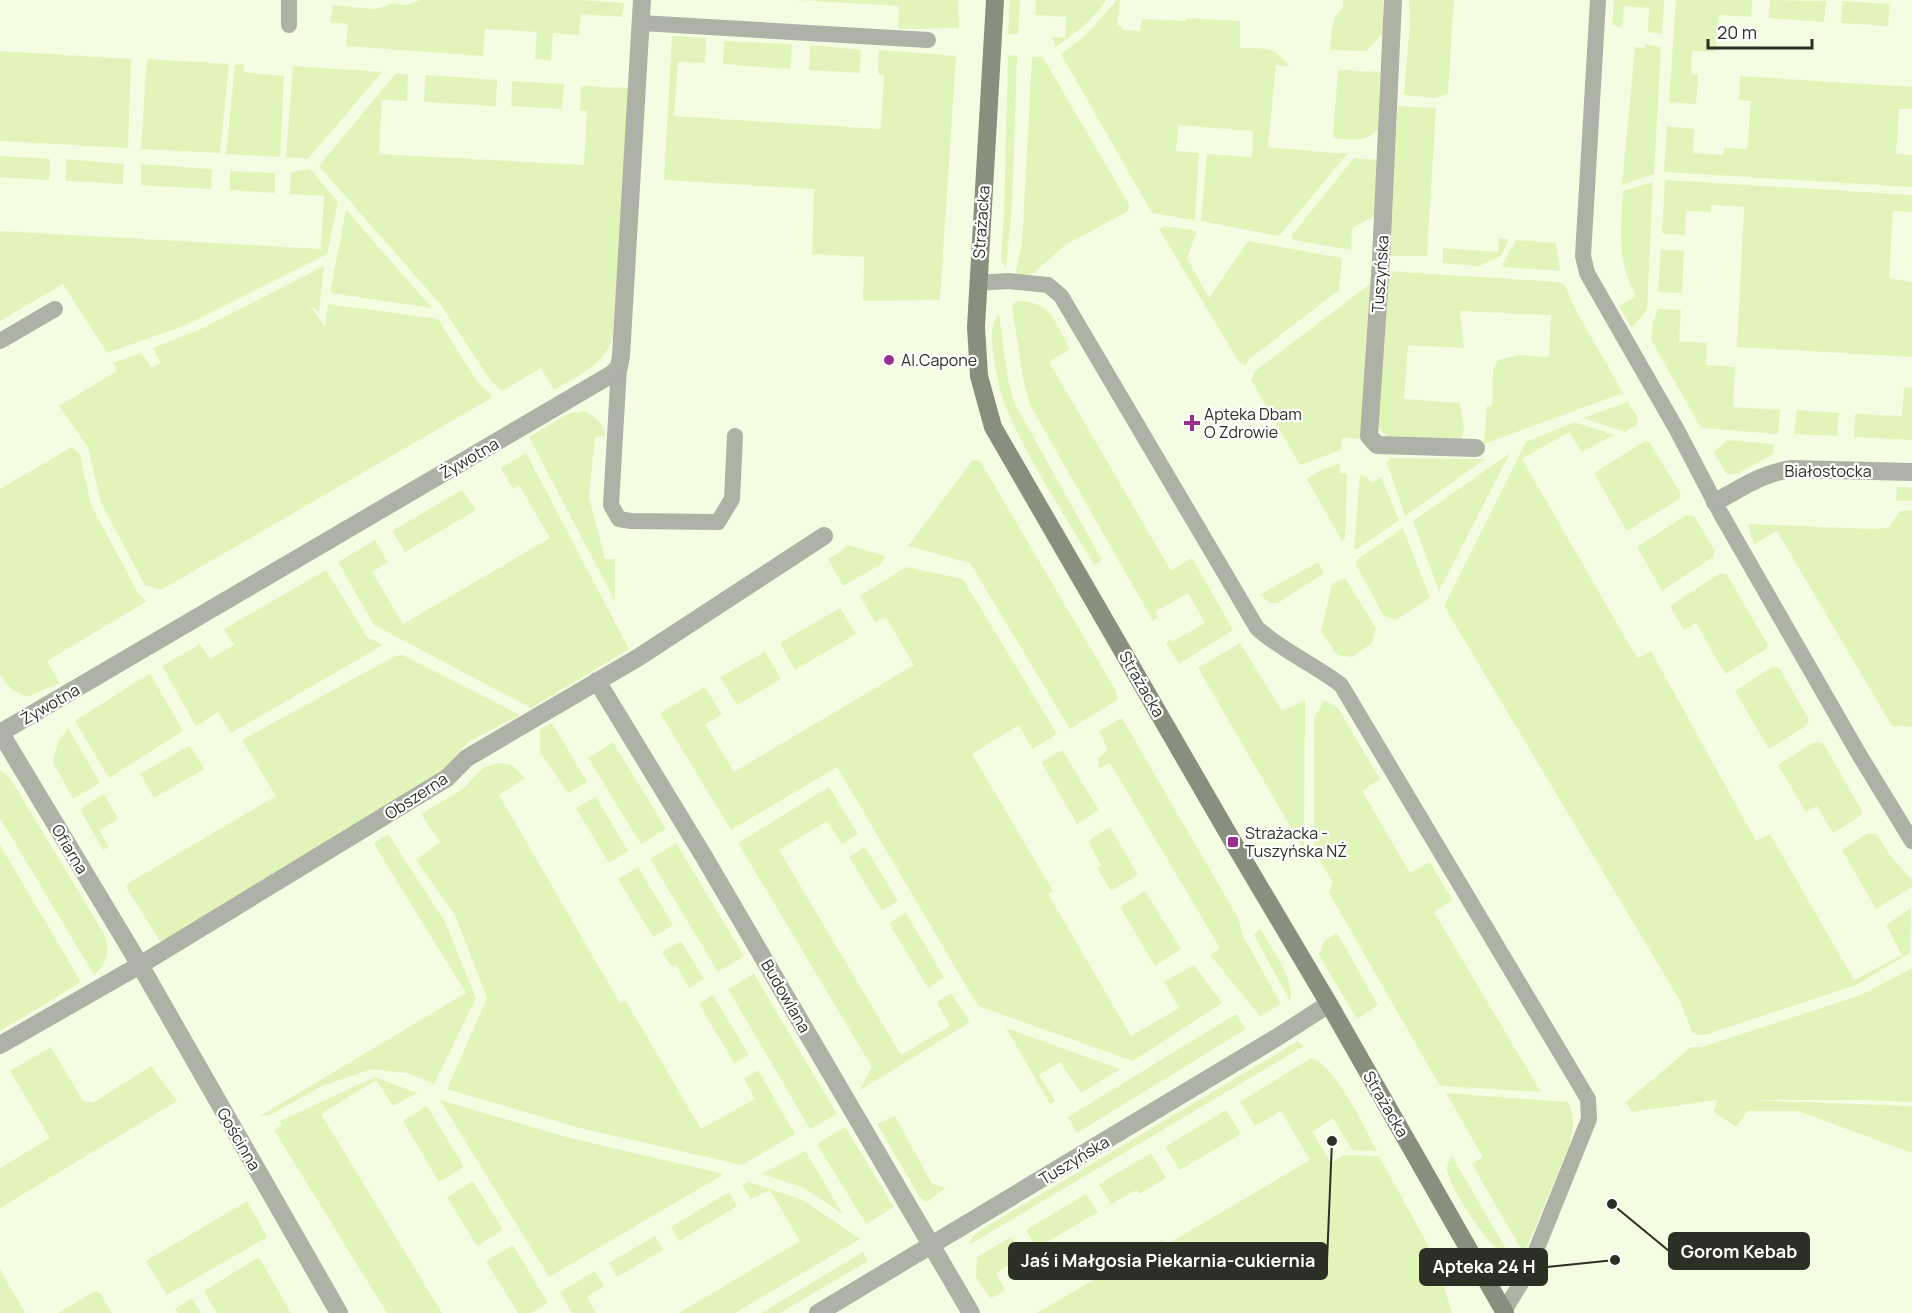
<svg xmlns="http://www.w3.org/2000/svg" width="1912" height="1313" viewBox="0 0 1912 1313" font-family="Manrope,sans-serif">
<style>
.green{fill:#e1f4ba}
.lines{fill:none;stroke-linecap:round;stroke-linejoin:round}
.lane{stroke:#adb1a6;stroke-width:16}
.street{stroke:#adb1a6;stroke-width:18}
.secondary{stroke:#898f7e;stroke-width:18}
.poi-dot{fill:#9b2f8f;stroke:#fff;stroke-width:2}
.labels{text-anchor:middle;stroke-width:4.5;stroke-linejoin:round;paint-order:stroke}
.street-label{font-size:16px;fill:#2b2f25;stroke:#fff}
.poi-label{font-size:16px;fill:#2b2f25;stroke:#fff;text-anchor:start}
.leader{fill:none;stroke:#2b2f25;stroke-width:2}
.callout-dot{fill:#2b2f25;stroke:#fff;stroke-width:2}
.callout{fill:#2b2f25;stroke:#2b2f25;stroke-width:2}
.callout-label{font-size:18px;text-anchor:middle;font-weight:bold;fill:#fff}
</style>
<rect width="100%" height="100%" fill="#f4fde2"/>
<path class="green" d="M420,0h162l42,3 -2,14 -41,-3 -2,21 -26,-2 -2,28 -16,-2 2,-27 -52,-3 -2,27 -137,-10 2,-22 -18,-2 3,-17 39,4 15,-3 3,-3 17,2z
M798,0h160l1,28 -61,1 1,-23z
M1010,0h10l-2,34h-10z
M1036,0h70c-13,21 -31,33 -50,47l-4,-10 13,1 1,-21 -31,-2z
M1117,0h3l-3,26h5v4l18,1 2,-12 44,2v-3l54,3v27c25,1 32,-4 49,18l-13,-1 -8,82 64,6h16l-69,83 -78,-15 6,-67 45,3 1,-26 -75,-6 -2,26 23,2 -4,67 -43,-7 -91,-159 25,-19z
M1343,0h40v33l-17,18 -36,-1c2,-15 0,-32 13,-42z
M1409,0h45l-6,93 -12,5 -32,-3 6,-73z
M1614,0h50l-2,34 -14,-2 1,-24 -25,-2 -2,21 -10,-2z
M1676,0h76l-1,17 -32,-2 -3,37 -24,-1 -1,23 7,1 -2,29 -27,-2z
M1770,0l56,1 -2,21 -55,-4z
M1842,1l48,3 -2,22 -47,-3z
M672,36l34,2 -1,25 -27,-1 -4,54 207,13 3,-54 -6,-1 1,-24 77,6 -16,244 -77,1 1,-44 -52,-3 2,-65 -150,-9z
M724,41l68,3 -2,25 -67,-5z
M1645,44l16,3 -7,127 -32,11 13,-138 10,1z
M810,45l51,5 -1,23 -51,-3z
M0,51l131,8 -3,89 -128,-7z
M1008,55l9,1 -5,153 -6,59 -5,-8 3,-48z
M1032,57h10l3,4 85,145 -3,6 -62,33 -30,27 -8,4h-12l7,-32z
M147,59l82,5 -9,89 -79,-4z
M244,64v8l40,4 -4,81 -54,-3 9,-89z
M293,66l89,6 -74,87 -22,-2z
M1338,70l42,2 -2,58c-15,13 -27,10 -45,8z
M396,73l12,1 -1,27 -25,-1 -3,54 205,11 3,-54 -7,-1 1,-24 49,2 -17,250c-10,27 -35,38 -59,52l-13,-22 -39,23 -12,-11 -49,-75 -122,-139z
M426,75l71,5 -1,26 -72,-4z
M1740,76l172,11v22h-13l-3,45 16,1v32l-248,-15 3,-46 27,3 -1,24 30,2 1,-7 23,1 4,-48 -12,-1z
M512,81l52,3 -2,25 -51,-3z
M1398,106l38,2 -9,148h-39z
M0,156l50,3 -1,21 -49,-3z
M1354,158l24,2 -3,56 -23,12 -1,22 -58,-10 -1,-5z
M66,159l58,5 -1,20 -57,-3z
M141,164l71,5 -1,20 -70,-4z
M310,169l28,33 -11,52 -141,71 -79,28 -44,-69 -63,37v-90l321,18 3,-53 -34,-2 1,-22z
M230,171l45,2v20l-45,-3z
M1665,180l247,15v17l-19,-1 -4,67 23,4v75l-175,-10 7,-140 -33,-2v7l-25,-1 -1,24 -23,-2z
M1653,182l-6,128 -15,18 -13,-22 17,-10c-20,-37 -15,-65 -13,-105z
M346,210l86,98 -102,-15z
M1164,226l33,5 -10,27 22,40 39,-57 94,17 -3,32 -91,70 -2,6 -7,-4 -80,-133z
M1499,238l10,1 -8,17 -22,10 -36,-3v-15l55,4z
M1516,240l40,3 4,28 -59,-4z
M1661,249l23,2 -2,42 -24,-1z
M324,266l-5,46 -10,-8 16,23 3,-23 110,15 38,61 17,17 -332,193 -16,-5 -44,-82 -13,-56 -29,-41 58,-35 -4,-8 28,-10 11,15 9,-5 -8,-15 46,-18z
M1387,271l171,11 7,3 9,22 49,86 -139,51 3,-38h5l1,-36 5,-10 21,-5 30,2 2,-42 -91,-4 4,37 -56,-3 -4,54 56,4 4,24 -1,8 -3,5h-69l-11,-11 -2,-7z
M1370,284l-8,155 -20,-1 -1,12 -41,15 -49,-85 4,-9z
M1017,301c35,0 38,22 53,48l-21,13 122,209 21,-13 41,72 -54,34 -13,-21 4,-4 2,3 33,-19 -17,-30 -33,19 3,5 -5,4 -123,-216 -7,-26 -11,-74z
M1658,309l23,1 -2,32 28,1 -1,22 29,2 -2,40 47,3 -2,24 -77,-6 -50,-88 2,-18z
M999,314l9,66 7,24 87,156 -8,5c-29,-50 -63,-100 -86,-153 -8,-16 -21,-74 -14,-90 1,-3 3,-5 5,-8z
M1904,387l8,1v52l-58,-3 1,-23 47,2z
M1628,402l10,16 -2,7 -11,7 -42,-14z
M1797,410l42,3 -2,23 -43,-2z
M584,411c13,7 19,11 22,25l-11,1 -6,60 16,62h10v42l-86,-164 39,-23z
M1574,422l40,13 -32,17 -13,-20 -47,27 115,199 14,-7 105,190 14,-7 84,146 48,-25 -16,-30 25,-17 -1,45 -54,32 -152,50 -11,-1 -14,-35 -235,-393 82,-164z
M1727,440l46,4 1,10 -36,19 -11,2 -13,-23z
M1645,441l5,2 31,51 -2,5 -52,32 -33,-58z
M72,447l8,7 11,51 47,88 9,8 -100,60 13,22 -33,14c-13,-5 -20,-11 -27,-23v-185z
M526,453l103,196 -98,59 -157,-83 -36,-63 37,-22 13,22 -16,10 31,52 147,-86 -31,-53 -6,4 -12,-21z
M1510,453l-71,138 -26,-70z
M1390,458l95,1 -80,57 -18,-53z
M973,460l7,1 137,232v7l-47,29 -100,-166 -62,-17z
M1340,463v10l7,1 -2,64 -3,3 -35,-62 12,-8z
M1360,474l7,3 5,6 9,-6 18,43 -42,29h-3z
M1897,487l15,1v13h-16z
M462,490l14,20 -71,42 -13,-21z
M1901,510l11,1v216l-20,-1 -115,-195 -23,13 -6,-20 123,5 17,-1z
M1686,515l8,1 21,35 -2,6 -51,34 -25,-44z
M1403,528l27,70 -34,22 -12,-4 -28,-51 2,-6z
M847,545l39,11 -6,9 -37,21 -15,-27 15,-9z
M1318,562l6,11 -46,30c-8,2 -13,-3 -17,-9z
M906,567l57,12 94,155 -25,15 -13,-24 -47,29 81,137 -5,3 83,142 48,-28 -15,-26 30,-17 28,38 -89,58 -155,-55 -141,-239 -106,63 -71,-117 45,-26 17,28 -17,9 29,48 180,-107 -28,-48 -11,5 -15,-26z
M326,570l41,67 16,8 -152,88 -13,-21 -22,14 -34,-60 38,-22 10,15 24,-14 -10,-16z
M1720,573l7,2 41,70 -2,4 -41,25 -29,-51 -12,7 -14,-24z
M1345,578l31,50 -4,15 -20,14 -15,-2 -16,-24 11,-47z
M840,608l16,26 -61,36 -15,-27z
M1240,643l42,68 23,-11 -1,150 -106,-182z
M765,652l16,27 -44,26 -17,-28z
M403,655l117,60 -52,27 -25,30 -281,172 -36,-57 4,-5 146,-86 -34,-56 153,-84z
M1774,666l6,3 29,51 -3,6 -37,23 -34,-58z
M150,673l33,58 -74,47 -34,-57z
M1324,700l14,8 42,71 -18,12 48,82 20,-11 22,38 -18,12 107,180 -101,-6 -111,-193 3,-12 -18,-30v-133z
M1122,718l116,200 5,18 38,68 -21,12 -50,-61 10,-7 -110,-185 -11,5 -1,-10 10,-8 -9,-19z
M552,723l35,59 -19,11 -28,-41v-22z
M68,728l32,55 -27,16 -20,-37 5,-20z
M613,742l53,87 -25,15 -53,-86z
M1814,742l9,1 39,68 -3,6 -26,16 -16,-27 -11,6 -28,-47z
M190,745l14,24 -50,29 -14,-24z
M1062,750l37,60 -22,14 -36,-62z
M499,763l13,2 13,13 -26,17 121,208 6,-2 75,128 54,-30 -11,-20 14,-9 37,64 -53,31 -162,-37 -133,-39 40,-91 -32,-83 -39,-55 24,-18 -19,-28 42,-25 21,-22z
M0,770l10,8 93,154c8,17 5,31 -9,43l-94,-157z
M829,787l29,47 -16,10 -15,-23 -48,29 122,205 49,-29 -13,-24 14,-9 19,29 -111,69 13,-24 -134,-224z
M104,794l14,25 -19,11 10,17 -6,3 -23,-41z
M596,797l32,54 -19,12 -33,-55z
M1110,827l28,48 -27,16 -14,-23 4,-3 -13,-24z
M1868,833l8,1 14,21 22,25v7l-36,22 -34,-59z
M388,834l57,88 31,76 -42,86 -27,-11 -35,-4 -50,17 -52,29 -10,1 206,-123 -89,-144 -3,-6z
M676,843l68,113 -26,16 -68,-113z
M0,845l81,137 -81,49z
M865,847l33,54 -16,10 -33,-54z
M638,867l35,58 -20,12 -35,-58z
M1145,891l36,58 -26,17 -35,-59z
M906,913l38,64 -16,11 -39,-65z
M1260,928c10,19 36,52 30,73l-36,-66z
M1337,933l41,72 -21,14 -38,-64 5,-14z
M681,941l23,38 -15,9 -13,-23 -4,2 -10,-15z
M1912,968v134l-50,-2h-116l166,6v47l-114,-42h-50l-12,16 -22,-15 3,-12 -85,12 -6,-10 65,-55h11l159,-52z
M754,974l83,140 -27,15 -82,-140z
M713,995l36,60 -15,8 -35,-59z
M1236,1014l10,15 -169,104 -9,-16z
M1006,1028l114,41 -39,24 -21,-31 -21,13 16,26 -5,3z
M1298,1041l6,5 -335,199 4,-9 11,-8z
M51,1047l32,54 10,2 58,-37 26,35 -177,107v-40l50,-30 -40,-67z
M1311,1058c25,7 53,69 66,93l-25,-1 -19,-32 -21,14 19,31 13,-8 35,1 57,104 16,53h-415l125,-73 4,5 144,-85 -29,-49 -26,15 -15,-24z
M375,1077l42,16 -24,13 -17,-26 -55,34 121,199h-55l-113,-183 8,-5 -2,-4z
M1446,1093l122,9c8,15 5,28 1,44l-45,108 -52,-90 11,-7z
M440,1100l130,38 154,36 -175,103z
M427,1106l37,61 -25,15 -36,-61z
M1226,1110l15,24 -61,36 -15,-23z
M895,1116l37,68 14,4 -20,14 -7,-6 -42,-72z
M845,1127l49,80 -28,17 -49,-80z
M805,1151l38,63 -39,-26 -42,-14z
M1151,1153l15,25 -27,16 -2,-4 -26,14 -12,-20z
M1452,1156l61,105c-18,-4 -65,-74 -66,-92 0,-4 3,-9 5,-13z
M473,1181l30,49 -26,16 -30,-49z
M749,1182l54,18 57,39 -125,74h-56l121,-72 -30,-51 -19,9 -9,-14z
M729,1192l8,14 -58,35 -8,-14z
M1086,1194l12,18 -61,36 -11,-18z
M247,1201l20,36 -100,58 -21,-34z
M655,1236l8,14 -46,27 -8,-14z
M1011,1237l13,19 -28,17 9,17 -15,9 -14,-22 1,-20z
M513,1245l35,58 -17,10h-13l-32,-52z
M863,1252l5,9 -88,52h-19z
M259,1257l32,56h-74l-13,-22z
M0,1269l25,44h-25z
M595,1271l9,15 -17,11 9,16h-24l-12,-21z
M95,1291l6,3 11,19h-54z
M192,1298l9,15h-23l-3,-4z"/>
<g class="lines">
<path class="lane" d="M1598,0l-15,256 4,17 90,157 44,84 139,242 52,85
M641,23l287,17
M289,25v-25
M978,283l30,-2 40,4 13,11 196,332c25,23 57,36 84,57l247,414 1,20 -62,154 -23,38
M0,341l55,-32
M619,367l-8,138 8,14 12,2 87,1 14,-23 3,-63"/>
<path class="street" d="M1393,0l-12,259 -12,177 8,9 99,3
M1715,502c25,-13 49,-30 77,-33l120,3
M597,681l106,174 268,458
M0,732l140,233 199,348
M0,733l612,-359 7,-7 2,-11 21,-356
M0,1045l140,-80 307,-187 20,-20 172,-101 185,-121
M818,1313l458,-275 53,-34"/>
<path class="secondary" d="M995,0l-19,327 3,49 14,51 240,415 96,162 176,309"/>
</g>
<g class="poi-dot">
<circle cx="889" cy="360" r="6"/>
<path d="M1189 414h6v6h6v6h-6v6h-6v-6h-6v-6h6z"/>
<rect x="1227" y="836" width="12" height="12" rx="3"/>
</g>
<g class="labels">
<g class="street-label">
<text transform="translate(981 222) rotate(-86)" y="6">Strażacka</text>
<text transform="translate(1380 274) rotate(-86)" y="6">Tuszyńska</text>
<text transform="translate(469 458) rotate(-30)" y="6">Żywotna</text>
<text x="1828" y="477">Białostocka</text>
<text transform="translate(1142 684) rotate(60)" y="6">Strażacka</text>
<text transform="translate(50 704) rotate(-30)" y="6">Żywotna</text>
<text transform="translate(416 796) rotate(-33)" y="6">Obszerna</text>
<text transform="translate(70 849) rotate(59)" y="6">Ofiarna</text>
<text transform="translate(786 996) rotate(60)" y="6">Budowlana</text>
<text transform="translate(1386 1104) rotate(60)" y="6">Strażacka</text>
<text transform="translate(239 1139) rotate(60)" y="6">Gościnna</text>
<text transform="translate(1074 1160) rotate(-31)" y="6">Tuszyńska</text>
</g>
<g class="poi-label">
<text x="901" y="366">Al.Capone</text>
<text x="1204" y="420">Apteka Dbam<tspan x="1204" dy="18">O Zdrowie</tspan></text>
<text x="1245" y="839">Strażacka -<tspan x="1245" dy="18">Tuszyńska NŻ</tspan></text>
</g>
</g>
<path class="leader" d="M1612 1204L1669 1251M1332 1141L1327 1261M1615 1260L1547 1267"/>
<g class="callout-dot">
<circle cx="1612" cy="1204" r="6"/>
<circle cx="1332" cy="1141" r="6"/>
<circle cx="1615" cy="1260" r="6"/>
</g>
<g class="callout">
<rect x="1669" y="1233" width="140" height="36" rx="6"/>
<rect x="1009" y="1243" width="318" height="36" rx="6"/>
<rect x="1420" y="1249" width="127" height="36" rx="6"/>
</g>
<g class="callout-label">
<text x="1739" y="1258">Gorom Kebab</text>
<text x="1168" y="1267">Jaś i Małgosia Piekarnia-cukiernia</text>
<text x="1484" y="1273">Apteka 24 H</text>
</g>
<path d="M1708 39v9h104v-9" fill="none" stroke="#2b2f25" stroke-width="3"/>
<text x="1717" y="39" font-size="18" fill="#2b2f25" stroke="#ffffff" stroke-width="4.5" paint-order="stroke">20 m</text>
</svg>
